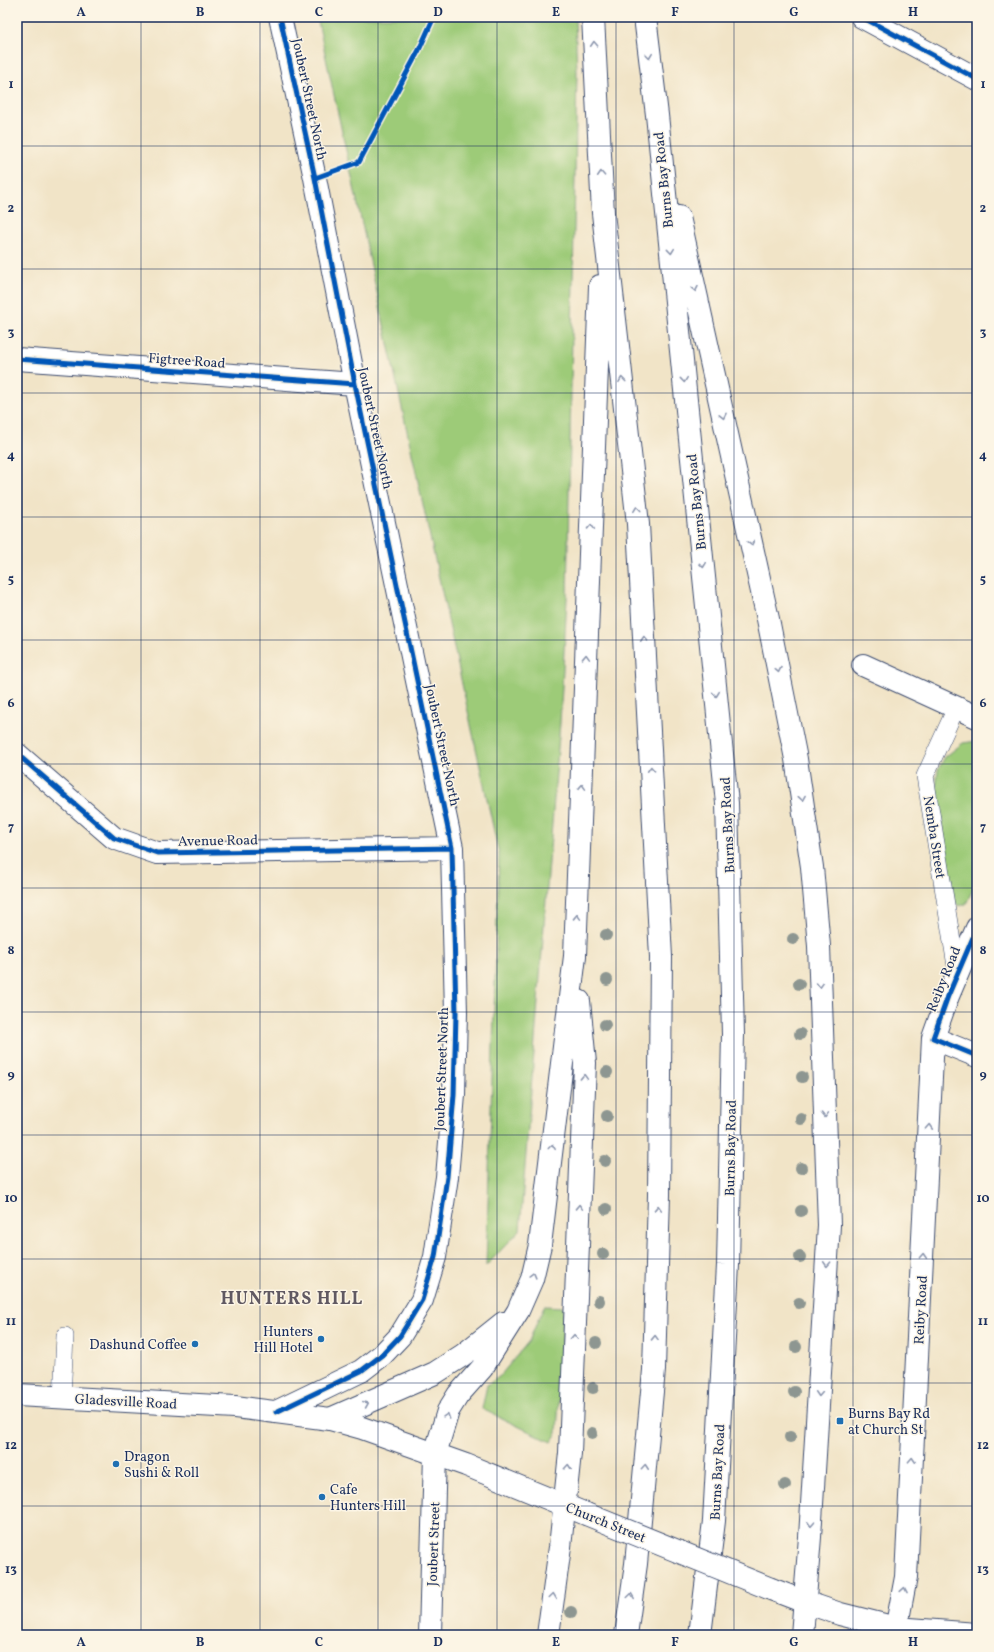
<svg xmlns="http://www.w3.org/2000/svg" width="994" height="1652" viewBox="0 0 994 1652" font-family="Vollkorn,serif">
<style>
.green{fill:#9dcb78;stroke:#5c7d6b}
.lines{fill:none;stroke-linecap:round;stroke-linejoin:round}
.service-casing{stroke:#3b4a6e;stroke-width:18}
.minor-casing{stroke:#3b4a6e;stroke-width:24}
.tertiary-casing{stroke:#3b4a6e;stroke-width:24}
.secondary-casing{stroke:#3b4a6e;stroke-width:24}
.primary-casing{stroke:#3b4a6e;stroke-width:24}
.service{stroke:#fff;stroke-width:17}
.minor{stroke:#fff;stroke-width:22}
.tertiary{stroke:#fff;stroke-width:22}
.secondary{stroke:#fff;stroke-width:22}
.primary{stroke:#fff;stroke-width:22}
.secondary-bridge-casing{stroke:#3b4a6e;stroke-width:24;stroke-linecap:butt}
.secondary-bridge{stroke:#fff;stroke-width:22}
.cycleway-casing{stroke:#fcf5e5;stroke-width:8}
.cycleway{stroke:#0057b8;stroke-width:5}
.tree{fill:#8d9691}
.oneway{stroke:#8d97ae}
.grid{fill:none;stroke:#1b2f5e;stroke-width:1;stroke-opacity:0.55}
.poi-dot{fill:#1f6fb2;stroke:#fcf5e5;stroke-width:1.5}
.labels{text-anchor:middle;stroke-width:3;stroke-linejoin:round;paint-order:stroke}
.street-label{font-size:14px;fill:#1b2f5e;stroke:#fcf5e5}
.poi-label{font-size:14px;fill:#1b2f5e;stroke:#fcf5e5;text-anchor:start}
.district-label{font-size:18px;font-weight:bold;letter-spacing:1px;fill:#605962;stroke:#fcf5e5}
.neatline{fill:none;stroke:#1b2f5e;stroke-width:1.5}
.grid-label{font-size:13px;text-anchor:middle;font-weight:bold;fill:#1b2f5e}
</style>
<rect width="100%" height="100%" fill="#fcf5e5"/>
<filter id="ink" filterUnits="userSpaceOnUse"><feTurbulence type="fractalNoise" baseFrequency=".025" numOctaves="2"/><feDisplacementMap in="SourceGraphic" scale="8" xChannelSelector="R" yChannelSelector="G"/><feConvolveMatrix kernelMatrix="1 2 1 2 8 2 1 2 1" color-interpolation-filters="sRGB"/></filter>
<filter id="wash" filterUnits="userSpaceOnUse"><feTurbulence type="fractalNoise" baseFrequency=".012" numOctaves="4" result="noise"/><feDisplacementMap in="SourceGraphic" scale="16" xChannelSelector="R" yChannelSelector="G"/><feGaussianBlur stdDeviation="0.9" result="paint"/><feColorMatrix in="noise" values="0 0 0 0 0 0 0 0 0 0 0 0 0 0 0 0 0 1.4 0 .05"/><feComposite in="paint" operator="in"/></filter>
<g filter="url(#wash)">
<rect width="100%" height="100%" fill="#f1e4c7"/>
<path class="green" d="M317,17h258l2,55 -10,527 -7,124 -40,507 -34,36 13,-412z
M977,741v139l-11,24 -6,2 -4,-2 -3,-9 -17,-107 2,-18 7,-13 18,-14z
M544,1306l20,1 -7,126 -6,9 -69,-33 5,-24 12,-8 30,-36z"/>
</g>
<g filter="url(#ink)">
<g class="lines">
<g class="service-casing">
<path id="service" d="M956,708l-31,68 32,196
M62,1398l3,-62"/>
</g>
<g class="minor-casing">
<path id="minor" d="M862,17l115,62
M17,359l338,25
M863,665l114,52
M17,754l97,84 43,15 295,-5
M933,1038l44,18
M276,1412l85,-41 21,-16 18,-19 22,-36 13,-43 12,-80 7,-82 2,-82 -4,-165 -97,-464 -40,-206 -35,-161
M430,1635l5,-181
M895,1635l11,-58 27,-539 15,-42 29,-68"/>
</g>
<g class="tertiary-casing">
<path id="tertiary" d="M805,1602l35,12 56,14 81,6"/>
</g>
<g class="secondary-casing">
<path id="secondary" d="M17,1395l218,12 95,12 32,9 104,37 120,49
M771,1589l34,13"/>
</g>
<g class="primary-casing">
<path id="primary" d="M593,17l10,196 35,311 23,433 -2,238 -5,175 -18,194 -10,71
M645,17l12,98 70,688 6,231 -5,231 -14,256 -14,114
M679,217l89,402 28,140 16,108 7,79 10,279 -19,312 -8,98
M330,1419l105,-46 28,-18 40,-32
M435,1454l13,-43 10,-16 24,-27 36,-57 14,-32 8,-34 35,-289 25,-670
M548,1635l12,-88 10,-94 15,-390 -6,-62"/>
</g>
<use href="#service" class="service"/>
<use href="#minor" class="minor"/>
<use href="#tertiary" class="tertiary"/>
<use href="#secondary" class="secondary"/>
<use href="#primary" class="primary"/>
<g class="secondary-bridge-casing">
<path id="secondary-bridge" d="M586,1514l185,75"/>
</g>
<use href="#secondary-bridge" class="secondary-bridge"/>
<g class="cycleway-casing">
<path id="cycleway" d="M862,17l115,62
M315,178l44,-16 60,-112 15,-33
M17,359l338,25
M17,754l97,84 43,15 295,-5
M977,928l-29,68 -15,42 44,18
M276,1412l85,-41 21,-16 18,-19 22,-36 13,-43 12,-80 7,-82 2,-82 -4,-165 -97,-464 -40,-206 -35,-161"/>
</g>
<use href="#cycleway" class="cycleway"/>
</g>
<g class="tree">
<circle cx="606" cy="935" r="6"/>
<circle cx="793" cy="939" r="6"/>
<circle cx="607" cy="980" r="6"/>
<circle cx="799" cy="984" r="6"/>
<circle cx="605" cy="1025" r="6"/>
<circle cx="800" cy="1034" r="6"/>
<circle cx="607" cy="1072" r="6"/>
<circle cx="802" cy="1077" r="6"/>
<circle cx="607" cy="1116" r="6"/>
<circle cx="801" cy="1119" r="6"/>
<circle cx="605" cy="1161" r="6"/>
<circle cx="801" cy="1168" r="6"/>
<circle cx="606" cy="1209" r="6"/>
<circle cx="801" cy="1211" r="6"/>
<circle cx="603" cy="1254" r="6"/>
<circle cx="800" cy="1257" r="6"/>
<circle cx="599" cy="1301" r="6"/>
<circle cx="799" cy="1303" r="6"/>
<circle cx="596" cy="1343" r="6"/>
<circle cx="796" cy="1347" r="6"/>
<circle cx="593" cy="1388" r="6"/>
<circle cx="794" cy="1392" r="6"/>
<circle cx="592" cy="1433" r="6"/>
<circle cx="790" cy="1437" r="6"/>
<circle cx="785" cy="1485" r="6"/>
<circle cx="571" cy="1612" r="6"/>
</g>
<defs><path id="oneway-chevron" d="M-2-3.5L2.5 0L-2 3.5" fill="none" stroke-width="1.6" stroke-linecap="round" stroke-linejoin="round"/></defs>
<g class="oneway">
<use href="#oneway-chevron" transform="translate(594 44) rotate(-93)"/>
<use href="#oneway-chevron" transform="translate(649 56) rotate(83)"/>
<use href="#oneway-chevron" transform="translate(601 174) rotate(-93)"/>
<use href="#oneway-chevron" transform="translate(671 251) rotate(84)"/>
<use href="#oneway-chevron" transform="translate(695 289) rotate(78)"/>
<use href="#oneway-chevron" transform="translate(622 380) rotate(-97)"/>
<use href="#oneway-chevron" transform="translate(684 380) rotate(84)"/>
<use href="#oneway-chevron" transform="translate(723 416) rotate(78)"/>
<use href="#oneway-chevron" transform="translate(637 509) rotate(-97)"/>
<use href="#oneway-chevron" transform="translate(591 527) rotate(-88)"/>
<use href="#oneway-chevron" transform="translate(751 543) rotate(78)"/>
<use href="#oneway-chevron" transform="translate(703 565) rotate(84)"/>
<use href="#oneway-chevron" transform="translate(644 639) rotate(-93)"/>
<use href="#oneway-chevron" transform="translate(586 657) rotate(-88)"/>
<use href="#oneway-chevron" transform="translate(778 670) rotate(79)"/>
<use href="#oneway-chevron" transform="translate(716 694) rotate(84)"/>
<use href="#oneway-chevron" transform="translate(651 769) rotate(-93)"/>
<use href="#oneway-chevron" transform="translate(582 787) rotate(-88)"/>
<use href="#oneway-chevron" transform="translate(802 798) rotate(81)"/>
<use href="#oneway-chevron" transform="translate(577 917) rotate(-88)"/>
<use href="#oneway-chevron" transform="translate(820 985) rotate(88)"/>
<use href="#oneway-chevron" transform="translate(584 1077) rotate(-88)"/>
<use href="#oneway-chevron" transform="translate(825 1115) rotate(88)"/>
<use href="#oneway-chevron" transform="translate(929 1127) rotate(-87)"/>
<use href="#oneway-chevron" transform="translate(552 1147) rotate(-83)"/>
<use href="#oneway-chevron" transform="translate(579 1207) rotate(-88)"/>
<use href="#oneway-chevron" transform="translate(658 1208) rotate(-88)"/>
<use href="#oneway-chevron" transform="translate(923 1256) rotate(-87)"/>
<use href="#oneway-chevron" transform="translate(827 1264) rotate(93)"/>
<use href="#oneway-chevron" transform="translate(533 1275) rotate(-75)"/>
<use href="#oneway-chevron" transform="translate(574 1337) rotate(-88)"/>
<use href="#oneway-chevron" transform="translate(655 1338) rotate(-88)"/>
<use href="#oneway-chevron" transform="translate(819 1394) rotate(93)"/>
<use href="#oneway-chevron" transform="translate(366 1404) rotate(-23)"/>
<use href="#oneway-chevron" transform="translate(447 1416) rotate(-72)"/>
<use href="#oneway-chevron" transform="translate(912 1460) rotate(-87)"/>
<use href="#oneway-chevron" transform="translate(568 1467) rotate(-85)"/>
<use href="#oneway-chevron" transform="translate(645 1467) rotate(-85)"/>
<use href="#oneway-chevron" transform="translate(811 1524) rotate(93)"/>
<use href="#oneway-chevron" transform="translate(904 1590) rotate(-80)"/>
<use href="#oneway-chevron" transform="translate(553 1596) rotate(-82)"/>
<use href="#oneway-chevron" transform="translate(631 1596) rotate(-82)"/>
</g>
</g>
<path class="grid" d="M141,17v1618M260,17v1618M378,17v1618M497,17v1618M616,17v1618M734,17v1618M853,17v1618M17,146h960M17,269h960M17,393h960M17,517h960M17,640h960M17,764h960M17,888h960M17,1012h960M17,1135h960M17,1259h960M17,1383h960M17,1506h960"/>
<g class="poi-dot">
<circle cx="321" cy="1339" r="4"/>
<circle cx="195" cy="1344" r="4"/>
<rect x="836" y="1417" width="8" height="8" rx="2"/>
<circle cx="116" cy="1464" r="4"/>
<circle cx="322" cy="1497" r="4"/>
</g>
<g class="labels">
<g class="street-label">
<text transform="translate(310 99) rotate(78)" y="5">Joubert Street North</text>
<text transform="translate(663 180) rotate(-96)" y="5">Burns Bay Road</text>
<text transform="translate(187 360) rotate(4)" y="5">Figtree Road</text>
<text transform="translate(376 428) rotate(78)" y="5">Joubert Street North</text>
<text transform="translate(696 502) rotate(-96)" y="5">Burns Bay Road</text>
<text transform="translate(443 745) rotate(78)" y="5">Joubert Street North</text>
<text transform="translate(727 825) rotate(-93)" y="5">Burns Bay Road</text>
<text transform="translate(935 837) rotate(81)" y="5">Nemba Street</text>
<text transform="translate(218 840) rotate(-1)" y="5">Avenue Road</text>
<text transform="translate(943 979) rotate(-68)" y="5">Reiby Road</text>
<text transform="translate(441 1069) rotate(-88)" y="5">Joubert Street North</text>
<text transform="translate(730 1148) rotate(-89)" y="5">Burns Bay Road</text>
<text transform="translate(920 1310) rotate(-87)" y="5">Reiby Road</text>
<text transform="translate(126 1401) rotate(3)" y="5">Gladesville Road</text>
<text transform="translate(717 1472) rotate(-87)" y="5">Burns Bay Road</text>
<text transform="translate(606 1522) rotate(22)" y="5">Church Street</text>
<text transform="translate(433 1544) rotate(-88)" y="5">Joubert Street</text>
</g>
<g class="poi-label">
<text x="313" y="1336" text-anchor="end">Hunters<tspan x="313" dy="16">Hill Hotel</tspan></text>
<text x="187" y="1349" text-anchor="end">Dashund Coffee</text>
<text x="848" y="1418">Burns Bay Rd<tspan x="848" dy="16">at Church St</tspan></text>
<text x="124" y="1461">Dragon<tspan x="124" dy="16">Sushi &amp; Roll</tspan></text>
<text x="330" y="1494">Cafe<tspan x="330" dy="16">Hunters Hill</tspan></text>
</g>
<g class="district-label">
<text x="292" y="1304">HUNTERS HILL</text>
</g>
</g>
<rect width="994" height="1652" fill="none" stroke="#fcf5e5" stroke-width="44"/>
<rect x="22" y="22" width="950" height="1608" class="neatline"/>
<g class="grid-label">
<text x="81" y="16">A</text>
<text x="200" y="16">B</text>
<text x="319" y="16">C</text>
<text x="438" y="16">D</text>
<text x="556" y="16">E</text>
<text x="675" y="16">F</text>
<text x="794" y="16">G</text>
<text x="913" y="16">H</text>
<text x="11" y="88">1</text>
<text x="983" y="88">1</text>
<text x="11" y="212">2</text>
<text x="983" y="212">2</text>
<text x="11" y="336">3</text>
<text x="983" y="336">3</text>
<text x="11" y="459">4</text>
<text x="983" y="459">4</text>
<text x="11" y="583">5</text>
<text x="983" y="583">5</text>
<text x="11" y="707">6</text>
<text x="983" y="707">6</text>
<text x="11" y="831">7</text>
<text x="983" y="831">7</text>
<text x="11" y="954">8</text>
<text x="983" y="954">8</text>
<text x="11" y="1078">9</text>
<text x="983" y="1078">9</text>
<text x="11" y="1202">10</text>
<text x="983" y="1202">10</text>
<text x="11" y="1325">11</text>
<text x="983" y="1325">11</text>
<text x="11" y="1449">12</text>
<text x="983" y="1449">12</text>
<text x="11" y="1573">13</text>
<text x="983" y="1573">13</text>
<text x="81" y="1646">A</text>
<text x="200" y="1646">B</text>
<text x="319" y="1646">C</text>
<text x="438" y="1646">D</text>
<text x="556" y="1646">E</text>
<text x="675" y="1646">F</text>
<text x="794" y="1646">G</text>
<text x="913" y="1646">H</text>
</g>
</svg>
